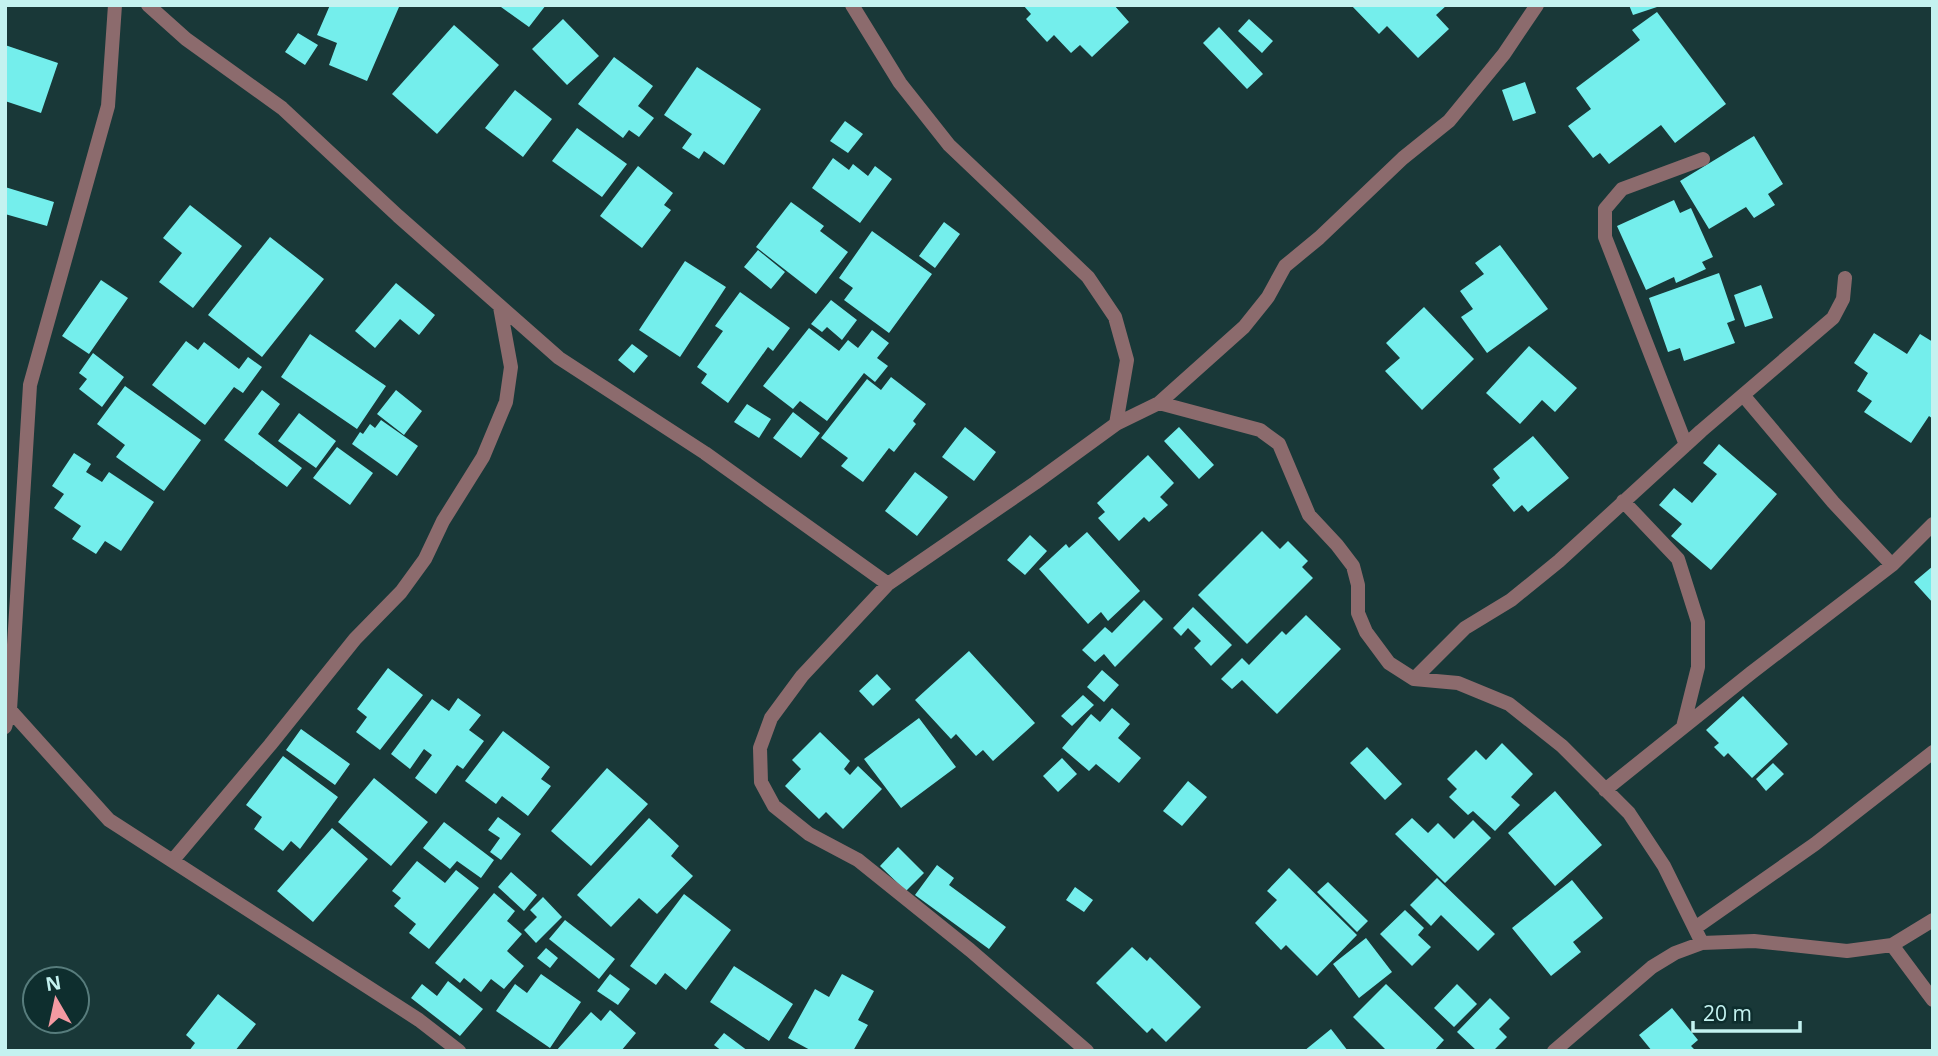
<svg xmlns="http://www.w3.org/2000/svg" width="1938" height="1056" viewBox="0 0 1938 1056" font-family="'Open Sans',sans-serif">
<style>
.building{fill:#74eeec}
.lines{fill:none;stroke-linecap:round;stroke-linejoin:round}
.minor{stroke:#8c6b6d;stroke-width:14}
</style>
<rect width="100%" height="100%" fill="#193838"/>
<path class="building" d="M330,5h64l5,2 -32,74 -38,-16 8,-22 -20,-8z
M503,5h43l-17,22 -28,-20z
M1023,5h91l15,17 -37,35 -12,-12 -9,8 -17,-18 -7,7 -21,-23 5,-5z
M1351,5h96l-11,10 13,14 -31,29 -31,-32 -8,8z
M1629,5h31v1l-27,9z
M1657,12l69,92 -51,39 -14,-18 -52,39 -9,-11 -7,5 -25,-32 23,-17 -15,-21 64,-48 -8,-10z
M563,19l36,37 -32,29 -35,-36z
M1249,19l24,22 -11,12 -24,-22z
M454,25l45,40 -62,69 -45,-40z
M1219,27l44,47 -16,15 -44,-46z
M298,33l20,12 -13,20 -20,-13z
M5,45l53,18 -17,50 -36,-12z
M614,57l39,29 -15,20 16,12 -15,19 -10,-7 -6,8 -45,-34z
M697,67l64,42 -37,56 -20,-14 -5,8 -17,-11 10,-14 -28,-19z
M1525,82l11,31 -23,8 -11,-31z
M515,90l37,29 -29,38 -38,-29z
M845,121l18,13 -15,19 -18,-12z
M577,128l50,36 -25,33 -50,-36z
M1754,136l29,48 -15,10 7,11 -21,13 -8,-11 -37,22 -29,-48z
M833,158l16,12 4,-6 15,12 7,-10 17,13 -32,44 -48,-35z
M638,166l35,27 -9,12 7,5 -29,38 -42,-32z
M5,187l49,15 -7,24 -42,-12z
M1674,200l6,13 11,-5 22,49 -11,5 4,7 -30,14 -2,-6 -28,13 -29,-64z
M791,202l33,24 -4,5 28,21 -32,42 -60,-47z
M190,205l52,41 -49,62 -34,-26 23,-29 -19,-15z
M944,222l16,12 -25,34 -16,-12z
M872,231l60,43 -43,59 -45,-33 9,-12 -14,-10z
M270,237l54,42 -62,78 -54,-42z
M1500,245l48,64 -61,44 -26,-36 12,-8 -13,-18 24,-17 -9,-11z
M758,250l27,22 -14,17 -27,-22z
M685,261l41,26 -46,70 -41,-27z
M1719,273l16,47 -8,3 8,20 -51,18 -4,-13 -12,4 -19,-54z
M101,280l27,18 -39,56 -27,-18z
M396,283l39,32 -16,20 -19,-16 -25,29 -20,-17z
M1761,285l12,33 -28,9 -11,-32z
M740,292l50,36 -17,23 -5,-4 -40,56 -27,-20 6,-9 -10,-7 26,-36 -8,-5z
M831,300l26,20 -15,20 -15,-13 -5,5 -11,-8z
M1424,307l50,52 -52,51 -37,-39 15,-13 -14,-15z
M809,328l30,23 9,-11 10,8 14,-18 17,13 -12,15 11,8 -13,16 -11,-9 -37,48 -27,-20 -7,8 -30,-23z
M1874,333l33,21 13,-20 13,8v77l-4,-3 -18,27 -47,-31 8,-11 -15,-10 11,-18 -14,-10z
M310,334l76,52 -29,43 -76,-52z
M186,341l12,9 6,-8 35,27 9,-12 14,10 -19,26 -9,-6 -29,38 -53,-40z
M632,344l16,12 -14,17 -16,-13z
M1529,346l48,42 -22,24 -13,-12 -22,24 -34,-31z
M93,353l31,24 -22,30 -23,-18 8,-10 -8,-6z
M891,377l35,27 -13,17 3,3 -22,28 -5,-4 -26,34 -22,-16 7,-8 -27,-20 46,-59 14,11z
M125,386l76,54 -37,51 -48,-34 9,-12 -28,-21z
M262,390l18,14 -22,30 44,34 -15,19 -63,-47z
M396,390l26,21 -18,24 -27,-21z
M747,404l24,15 -12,19 -25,-16z
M793,412l27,21 -19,25 -28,-20z
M299,413l37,28 -20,27 -38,-27z
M381,420l37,26 -21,30 -45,-32 8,-12 3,2 7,-10 5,4z
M965,427l31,25 -22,29 -32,-24z
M1179,427l35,38 -15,14 -35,-38z
M1533,436l36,42 -41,34 -6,-7 -8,7 -22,-27 8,-7 -7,-9z
M1719,444l58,50 -66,76 -40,-34 11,-12 -23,-19 15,-17 18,15 25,-29 -14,-11z
M337,447l36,26 -23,32 -37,-27z
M74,453l17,11 -5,8 16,10 7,-10 45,30 -33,49 -16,-10 -9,13 -24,-15 9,-13 -27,-18 10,-14 -12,-8z
M1148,455l26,28 -14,14 8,8 -19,17 -5,-5 -25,24 -21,-23 7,-6 -8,-9z
M915,472l33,25 -31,39 -32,-25z
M1262,531l18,18 8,-8 20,20 -6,6 11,11 -66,66 -49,-49z
M1087,532l53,59 -32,30 -7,-9 -13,12 -49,-55 27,-25 3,4z
M1030,535l17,16 -22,24 -18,-15z
M1933,566v37l-19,-21z
M1144,600l19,19 -48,48 -11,-13 -9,8 -13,-12 23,-23 7,6z
M1193,607l39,38 -21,21 -17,-18 7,-7 -13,-13 -7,8 -8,-8z
M1306,615l35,34 -64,65 -35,-34 -10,9 -11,-10 21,-21 7,7 33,-34 4,4z
M969,651l66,72 -42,38 -10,-11 -7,6 -20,-22 -5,5 -36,-39z
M388,668l35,27 -43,55 -24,-18 11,-15 -10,-8z
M1102,670l17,15 -15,17 -17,-15z
M877,674l14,15 -18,17 -14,-15z
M1083,695l11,10 -22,21 -11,-10z
M1743,696l45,48 -36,34 -24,-25 -4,4 -10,-10 5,-4 -13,-13z
M458,698l23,17 -12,15 15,11 -21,28 -6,-4 -21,29 -21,-16 17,-23 -8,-6 -14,20 -19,-15 41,-55 17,12z
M1112,708l18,16 -12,14 23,20 -22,25 -23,-19 -7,7 -27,-23 29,-34 9,8z
M919,718l37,49 -55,41 -37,-49z
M301,729l49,35 -15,21 -49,-35z
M503,731l47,36 -9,12 10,7 -23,30 -26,-20 -6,8 -31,-23z
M820,732l30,29 -6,8 6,6 8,-9 24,23 -39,40 -17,-17 -7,7 -34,-33 16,-17 -9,-9z
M1502,743l31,31 -22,23 9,8 -25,26 -22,-20 -5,4 -19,-18 8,-8 -10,-10 29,-29 10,10z
M1367,747l35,37 -17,16 -35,-37z
M283,756l55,41 -38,52 -9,-8 -8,10 -29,-22 8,-12 -16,-12z
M1062,758l15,16 -19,18 -15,-16z
M1773,763l11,11 -18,17 -10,-12z
M607,768l41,36 -57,62 -40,-35z
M374,778l54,44 -37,44 -53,-44z
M1188,781l19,16 -25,29 -19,-15z
M1555,791l47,54 -47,41 -47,-53z
M498,817l23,17 -20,26 -11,-8 10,-14 -12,-8z
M649,818l30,28 -8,10 22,20 -36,38 -18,-16 -28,29 -34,-32z
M1412,818l16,15 10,-10 16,16 19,-19 18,18 -46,45 -50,-49z
M444,822l50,38 -13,18 -24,-17 -7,8 -27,-21z
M332,828l36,31 -55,63 -36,-31z
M898,847l26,26 -18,18 -26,-25z
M417,861l28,22 11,-13 23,18 -50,61 -20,-16 7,-9 -22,-18 7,-8 -9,-7z
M937,865l17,13 -5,7 57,42 -17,22 -74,-54z
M1289,868l68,67 -40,41 -31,-31 -5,5 -26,-27 22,-23 -10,-9z
M511,872l26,23 -13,16 -26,-24z
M1437,878l58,56 -17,17 -37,-36 -10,11 -21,-21z
M1572,880l31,38 -30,24 8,10 -30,24 -39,-48z
M1328,882l40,39 -11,11 -40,-40z
M1075,887l18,13 -9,12 -18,-12z
M494,893l21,18 -8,10 15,13 -15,17 17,15 -20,23 -13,-10 -10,13 -17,-14 -4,5 -25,-20z
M684,894l47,36 -45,60 -21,-17 -9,12 -26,-19z
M543,897l19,20 -26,26 -12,-13 13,-13 -7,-7z
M1405,910l19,18 -6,7 13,12 -19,19 -32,-32z
M565,920l50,39 -16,20 -50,-40z
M1366,938l26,34 -33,26 -26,-34z
M1132,947l15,14 3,-4 51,50 -35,35 -14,-14 -5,5 -51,-50z
M546,948l12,10 -8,10 -13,-10z
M734,966l59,38 -24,37 -59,-39z
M541,974l40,28 -31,46 -54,-37 19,-27 12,9z
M610,974l20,15 -12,16 -21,-14z
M842,974l32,17 -16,29 10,5 -15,26h-41l-24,-13 27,-49 14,8z
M448,981l35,28 -23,27 -49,-38 11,-14 15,12z
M1386,984l58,56 -10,11h-47l-34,-34z
M1457,984l20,20 -23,23 -20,-19z
M218,994l38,30 -21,27h-46l6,-8 -9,-8z
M1490,998l20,20 -11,11 8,8 -14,14h-16l-20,-19z
M1672,1008l26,32 -7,6 5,5h-44l-13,-16z
M610,1010l26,23 -15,18h-65l35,-39 10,9z
M1331,1029l17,22h-44z
M724,1033l24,18h-26l-8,-6z"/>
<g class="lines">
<path class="minor" d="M148,5l38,34 96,69 116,108 161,142 146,95 183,131
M852,5l48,78 49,62 139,132 27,40 12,43 -11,64
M1743,395l90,107 59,63
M1159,403l101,27 19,14 30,71 28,30 16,21 5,19v28l8,19 23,31 25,16 44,4 51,21 53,42 67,67 35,53 38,77
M1686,445l-81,-208v-28l17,-20 81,-30
M1623,501l55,58 20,63v45l-15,60
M1414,679l51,-51 46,-28 48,-39 142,-130 132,-113 10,-19 2,-21
M10,710l99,110 310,200 40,31
M5,727l5,-17 20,-325 78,-279 7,-101
M1605,790l146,-117 141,-108 41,-41
M173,860l97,-115 85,-106 46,-47 24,-33 18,-38 40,-64 23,-55 5,-35 -11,-60
M1695,928l120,-84 118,-92
M1892,945l41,55
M1087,1051l-117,-101 -112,-90 -49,-26 -35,-28 -13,-24 -1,-34 11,-30 31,-42 86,-92 147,-101 81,-59 43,-21 85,-76 24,-30 17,-31 34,-28 84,-80 46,-37 55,-67 33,-49
M1554,1051l98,-84 23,-14 27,-10 52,-2 93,10 45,-6 41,-25"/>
</g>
<rect width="1938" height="1056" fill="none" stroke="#c4f2f0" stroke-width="14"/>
<g transform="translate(56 1000) rotate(351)"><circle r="33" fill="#0e2e2e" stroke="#577c7c" stroke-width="2"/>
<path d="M0-5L12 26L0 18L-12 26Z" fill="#f49aa2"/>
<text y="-10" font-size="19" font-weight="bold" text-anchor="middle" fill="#c4f2f0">N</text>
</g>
<path d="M1693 1021v10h107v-10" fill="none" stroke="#c4f2f0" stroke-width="3.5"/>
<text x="1703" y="1021" font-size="21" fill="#c4f2f0" stroke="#0e2e2e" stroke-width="5" paint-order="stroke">20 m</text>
</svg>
